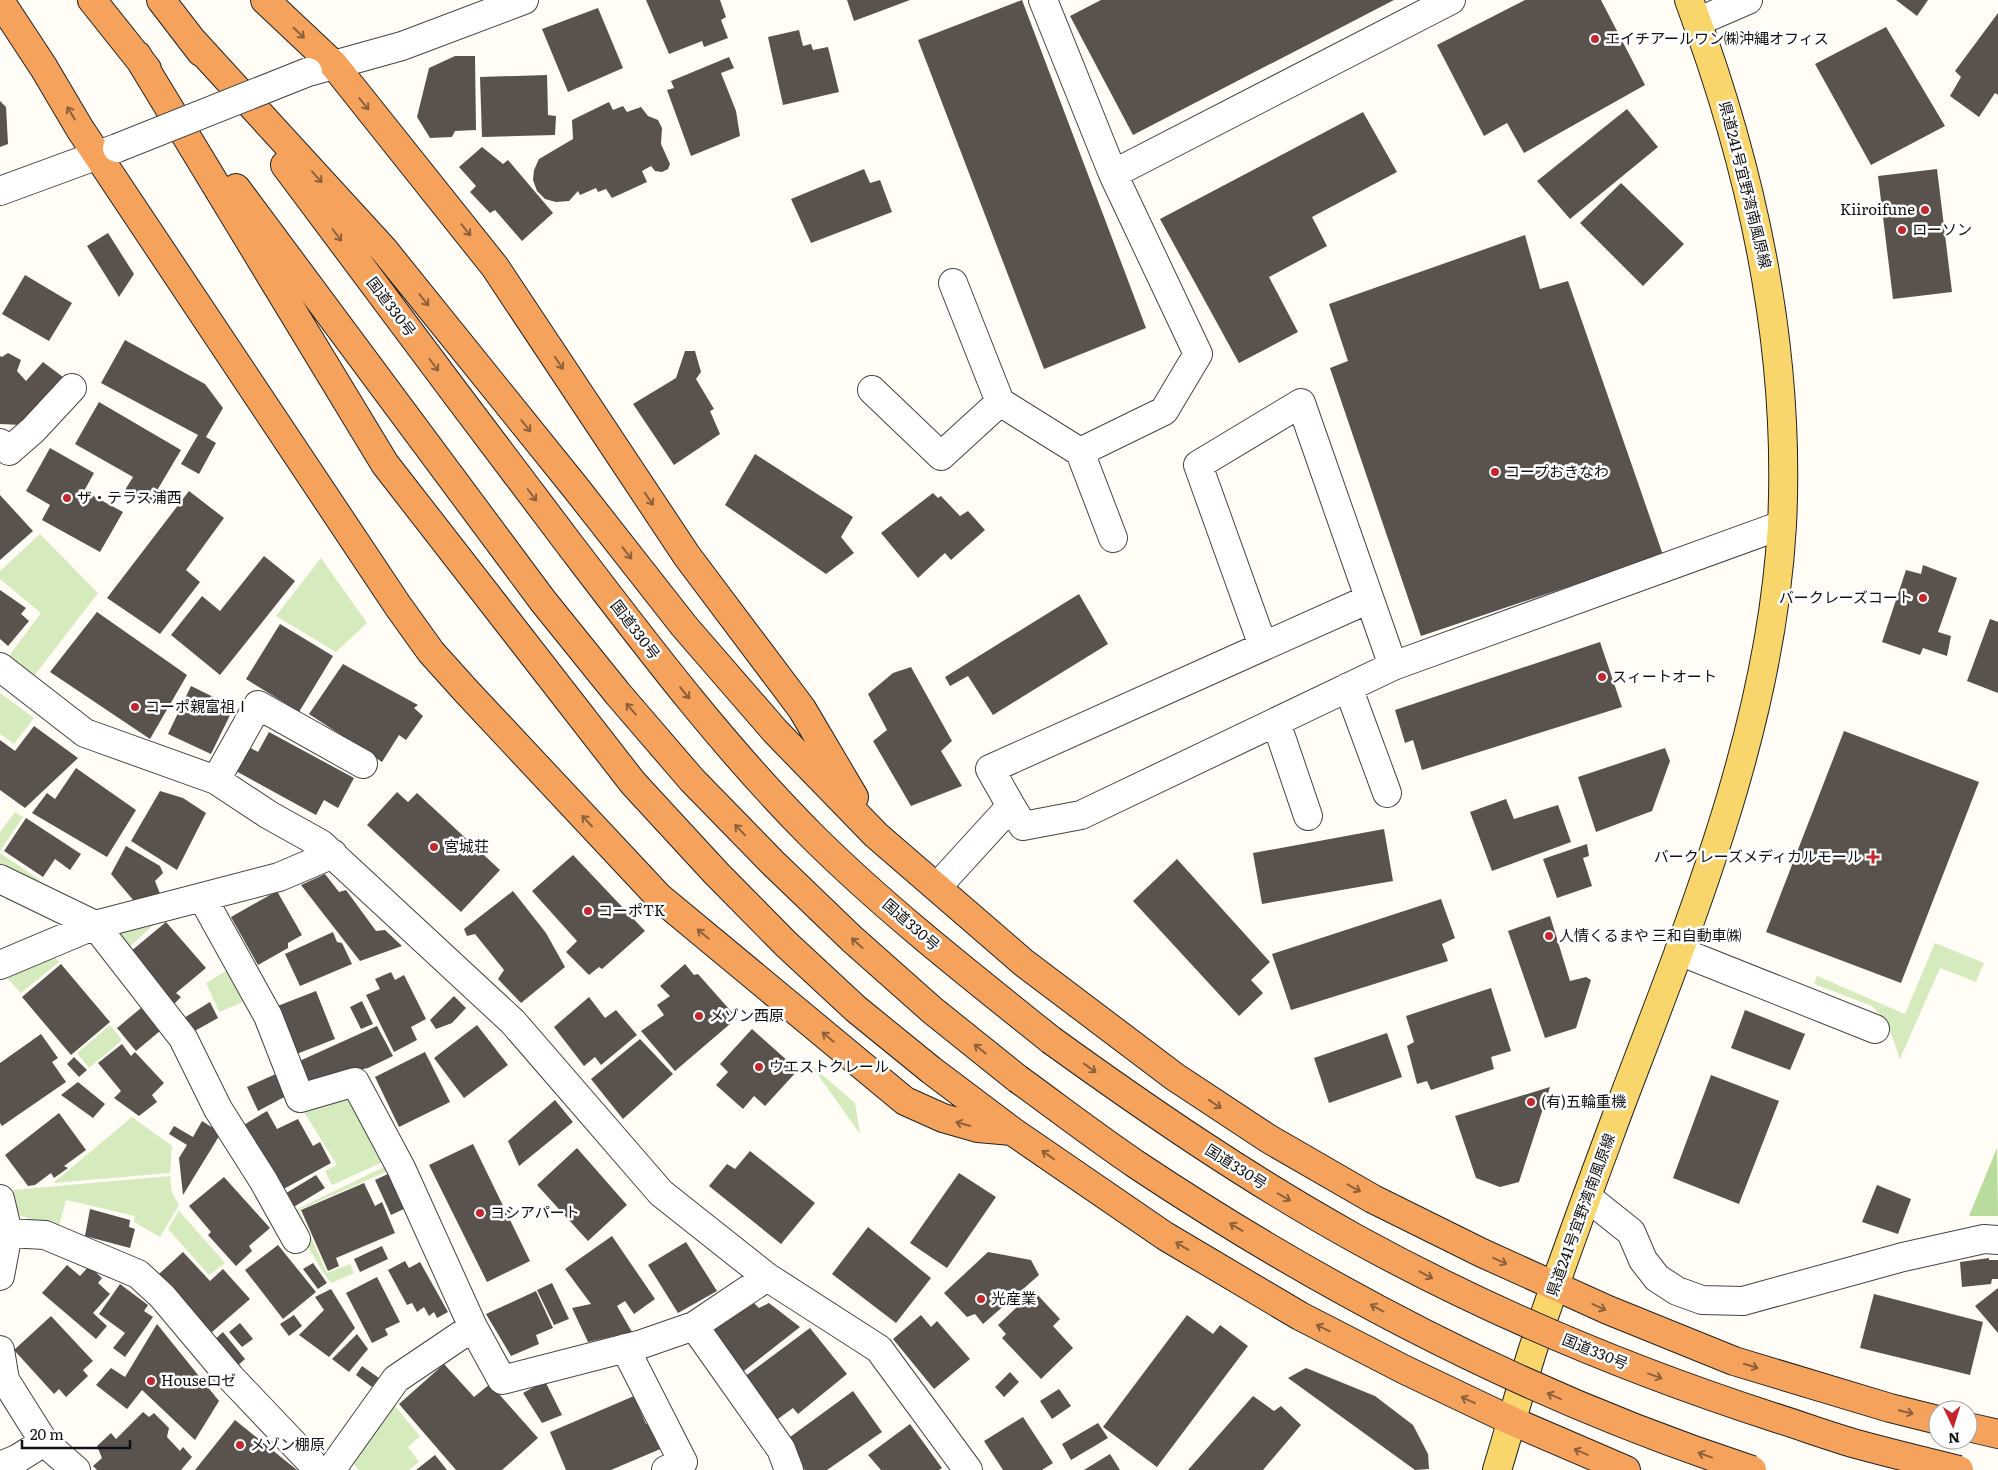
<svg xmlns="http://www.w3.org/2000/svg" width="1998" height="1470" viewBox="0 0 1998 1470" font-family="Literata,'Noto Sans JP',serif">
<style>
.green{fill:#d5ebbd}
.forest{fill:#b9dc9c}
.building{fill:#5a524d}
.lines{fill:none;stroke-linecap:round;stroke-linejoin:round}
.minor-casing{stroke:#444;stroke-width:30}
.major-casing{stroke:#222;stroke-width:30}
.highway-casing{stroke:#222;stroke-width:30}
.minor{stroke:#fff;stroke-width:28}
.major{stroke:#f9d66b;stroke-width:28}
.highway{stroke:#f5a25d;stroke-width:28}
.minor-bridge-casing{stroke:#444;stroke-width:30;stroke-linecap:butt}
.highway-bridge-casing{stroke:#222;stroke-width:30;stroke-linecap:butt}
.minor-bridge{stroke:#fff;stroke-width:28}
.highway-bridge{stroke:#f5a25d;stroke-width:28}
.oneway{stroke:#8e613b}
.poi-dot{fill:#c4262e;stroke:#fff;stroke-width:2}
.labels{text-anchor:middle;stroke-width:5;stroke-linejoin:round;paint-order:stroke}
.poi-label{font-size:15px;fill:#111;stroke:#fff;text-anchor:start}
.street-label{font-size:15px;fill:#111;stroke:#fff}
</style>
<rect width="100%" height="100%" fill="#fffdf5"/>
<path class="green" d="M40,534l58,59 -64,83 -25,-20 32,-43 -41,-34v-8z
M321,558l46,65 -31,29 -60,-36z
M0,693l34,25 -20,26 -14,-10z
M15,812l8,5 -23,34v-19z
M0,853l40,27 -4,6 -36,-16z
M161,918l-36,33 -19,-21z
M1935,943l49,20 -8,19 -36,-14 -40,91 -13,-37 -15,-16 -58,-22 3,-8 88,38z
M53,955l6,7 -38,31 -17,-18z
M231,968l17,32 -29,12 -13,-29z
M110,1025l12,15 -33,28 -12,-15z
M811,1065l44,38 5,31z
M348,1088l37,73 -53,24 -7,-14 12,-6 -38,-61z
M132,1117l40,29 -2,27 -117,10z
M386,1166l2,5 -89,39 28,63 23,-9 4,9 -23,10 -12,-17 -30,-53z
M170,1176l2,17 7,12 -19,32 -26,-15 1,-6 -69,-16 -8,29 -42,-15 -3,-24z
M179,1211l46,52 -16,12 -41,-46z
M394,1405l26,31 -12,11 11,15 -10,8h-50l-9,-10z"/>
<path class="forest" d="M1997,1148l1,68h-29z"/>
<path class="building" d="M646,0h74l6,17 -5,3 7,18 -24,9 -2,-6 -33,13z
M847,0h63l-56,21z
M1022,0l124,328 -102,41 -126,-329z
M1101,0h293l-261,135 -63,-119z
M1525,0h76l44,85 -121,68 -17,-30 -23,13 -47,-91z
M1896,0h32l-11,16z
M598,8l25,60 -55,24 -26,-63z
M1998,13v82l-3,-2 -16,24 -29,-21 11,-19 -6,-6z
M1886,27l59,99 -74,39 -56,-101z
M799,30l4,16 8,-2 2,6 15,-3 11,45 -56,13 -15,-68z
M455,56h20l1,74 -21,1 -3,6 -22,1 -13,-21 12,-49z
M729,57l5,11 -13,5 15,38 4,25 -49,20 -24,-66 7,-2 -3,-7z
M547,75l1,40 8,1 -1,19 -73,2 -2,-60z
M0,101l6,6 2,37 -8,3z
M609,102l4,8 10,-4 4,6 14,-5 7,9 10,4 4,8 -1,16 9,20 -2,5 -6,3 -7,-1 -4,-5 -9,5 5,11 -35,16 -6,-9 -8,3 -2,-4 -16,7 -2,-4 -9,10 -13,1 -11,-3 -8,-8 -4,-11 1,-10 5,-11 34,-20 -1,-19z
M1627,109l31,38 -88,72 -33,-38z
M1363,112l34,60 -85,45 15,29 -58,31 29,55 -59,31 -79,-144z
M482,147l21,17 5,-4 45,53 -31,28 -27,-31 -5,3 -20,-21 6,-6 -17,-19z
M864,169l6,14 10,-3 12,32 -81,31 -20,-44z
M1937,169l15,123 -59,7 -15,-123z
M1621,183l63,61 -41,42 -63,-63z
M108,233l26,41 -15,23 -32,-51z
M1525,235l15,54 28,-8 95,274 -242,81 -91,-268 18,-7 -19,-57z
M25,275l47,28 -23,38 -47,-27z
M125,340l80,44 18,24 -17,29 10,6 -17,31 -18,-10 17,-29 -97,-52z
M685,351h10l6,21 -5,7 18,30 -4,2 10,23 -46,31 -41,-61 43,-26z
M8,353l13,7 -4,11 9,10 17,-19 20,15 -41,48 -22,-1v-68l2,1z
M99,402l82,48 -32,54 -24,-14 8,-13 -58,-33z
M50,448l44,25 -10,18 39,21 -23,40 -58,-32 8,-15 -24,-14z
M755,454l98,63 -12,20 13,16 -28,21 -101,-69z
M189,491l35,27 -38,52 14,12 -40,52 -53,-36z
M933,493l5,5 3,-2 19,20 8,-5 17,19 -34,30 -6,-7 -27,25 -37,-45z
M0,495l33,36 -33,29z
M264,556l31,25 -75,94 -49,-40 31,-39 18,15z
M1923,565l34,13 -19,54 13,4 -4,20 -24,-8 -3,7 -38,-13 24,-72 15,4z
M0,590l26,18 -5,6 8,7 -21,25 -8,-7z
M1079,594l29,50 -115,71 -25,-39 -18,10 -5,-9z
M97,612l90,63 -37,64 -100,-67z
M1990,619l8,3v71l-31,-12z
M280,624l53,32 -34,56 -53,-33z
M1600,642l22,65 -200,63 -9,-30 -8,3 -10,-33z
M343,664l75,41 -4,3 9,8 -17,24 -7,-5 -17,27 -73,-48z
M911,667l41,74 -11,10 21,35 -51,20 -38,-65 14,-11 -19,-36 25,-21z
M191,686l43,21 -23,47 -43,-20z
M34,726l44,32 -53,50 -25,-18v-50l15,11z
M1844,731l135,51 -78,201 -135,-51z
M269,732l85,46 -16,30 -14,-8 -8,15 -82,-45 13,-24 11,6z
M1665,748l5,13 -18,50 -56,21 -18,-55z
M76,768l60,42 -29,47 -75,-44 15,-20 8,6z
M160,791l23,7 23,15 -29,57 -46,-29z
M397,792l11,10 9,-9 83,77 -39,42 -94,-87z
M1506,799l8,20 44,-14 13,37 -79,29 -22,-59z
M26,818l55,36 -11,16 -15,-11 -12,18 -39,-26z
M1384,829l9,52 -131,23 -9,-51z
M1587,844l2,12 -6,2 9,28 -35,12 -14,-39z
M126,846l34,20 3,7 -8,8 6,15 -27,5 -23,-27z
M573,855l72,76 -43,38 -3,-2 -10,8 -23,-23 11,-11 -45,-50z
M1177,859l93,103 -19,18 12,13 -24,23 -106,-115z
M325,874l14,18 7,-2 30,41 9,-1 17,16 -42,15 -59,-76z
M277,891l25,44 -14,8v5l-30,17 -27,-48z
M513,891l33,42 19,34 -44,36 -23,-24 6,-9 -29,-36 -8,2 -3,-7z
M1441,899l14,39 -13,6 6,17 -157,49 -19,-56z
M1550,916l20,65 16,-4 5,3 -15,48 -31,10 -37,-107z
M166,922l40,46 -30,25 5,4 -7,7 -44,-52z
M333,932l4,10 5,1 10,21 -52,22 -15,-32z
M61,964l49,58 -39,33 -49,-58z
M685,964l9,11 4,-1 39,44 -62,53 -34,-40 23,-16 -7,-10 13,-9 -10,-10z
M391,972l4,8 9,-5 22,44 -15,8 6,13 -23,12 -28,-57 14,-6 -5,-10z
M1491,988l20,63 -20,6 3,12 -63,21 -4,-9 -10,3 -10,-38 7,-4 -8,-26z
M316,991l19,48 -41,16 -19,-48z
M454,996l12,12 -14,15 -16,6 -6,-9z
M589,997l16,21 11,-8 21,25 -36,30 -6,-8 -11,9 -30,-39z
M362,1001l11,23 -12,5 -11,-22z
M210,1002l8,16 -27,15 -12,-12z
M141,1008l19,23 -24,20 -19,-23z
M1745,1010l60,24 -15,36 -59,-22z
M477,1025l31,40 -44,33 -30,-40z
M377,1026l16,30 -25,12 -24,5 -40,14 -9,-24z
M752,1029l46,41 -33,36 -11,-10 -11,13 -27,-24 12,-13 -8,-8z
M1387,1033l15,44 -73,26 -15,-45z
M41,1034l17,24 -6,4 14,20 -64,44 -2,-3v-60z
M640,1039l33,35 -50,45 -32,-40z
M122,1044l9,12 4,-4 29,31 -12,12 5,7 -18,14 -25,-18 7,-7 -23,-28z
M425,1052l25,50 -51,25 -24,-50z
M74,1057l13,13 -8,7 -12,-13z
M278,1073l10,22 -30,16 -11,-24z
M1711,1075l68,26 -40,103 -66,-26z
M78,1082l27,22 -12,14 -32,-23z
M1550,1087l-31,95 -19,5 -24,-9 -21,-62z
M555,1100l18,22 -54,44 -11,-25z
M267,1111l10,18 21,-10 15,27 7,-4 11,21 -51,28 -38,-65z
M59,1113l27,37 -22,16 4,2 -14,10 -3,-5 -16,12 -7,1 -23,-31z
M202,1121l19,12 -38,62 -4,-37 8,-13 -18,-11 5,-8 19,11z
M473,1144l57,117 -43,21 -58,-117z
M577,1148l50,57 -39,36 -51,-56z
M750,1151l65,52 -34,41 -72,-58 18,-22 8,5z
M390,1173l16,35 -15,7 -16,-35z
M959,1173l37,24 -49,71 -37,-25z
M316,1175l9,13 -33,20 -9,-13z
M224,1177l46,51 -21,18 3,5 -16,15 -28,-31 3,-3 -22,-26z
M364,1183l11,23 7,-4 13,31 -59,25 3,8 -11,5 -27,-61z
M1877,1185l34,14 -13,35 -36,-12z
M90,1209l40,11 -1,7 6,2 -5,19 -45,-12z
M868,1227l63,51 -35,45 -64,-49z
M612,1236l43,63 -21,15 -9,-13 -8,5 15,26 -44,10 -16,-34 19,-4 -26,-35z
M686,1242l31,49 -39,22 -30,-48z
M278,1245l38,47 -33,27 -38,-49z
M382,1246l6,13 -28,13 -6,-13z
M183,1252l27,29 13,-12 27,30 -38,33 -53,-58z
M988,1252l43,8 8,15 -56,49 -8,-10 -8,3 -23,-24z
M1989,1258v2h9v19h-6l-1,5 -29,3 -2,-25z
M405,1261l4,7 11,-6 28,50 -11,6 -3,-6 -5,4 -5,-9 -7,5 -5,-9 -5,2 -19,-35z
M313,1263l14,20 -9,6 -15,-20z
M67,1265l13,11 9,-10 13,12 -4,5 12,11 -17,19 14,13 -11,13 -54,-46z
M377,1277l23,45 -15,7 3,6 -16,8 -26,-50z
M552,1283l17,36 -15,6 -17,-35z
M120,1284l28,21 -4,6 9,6 -28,40 -12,-9 12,-15 -26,-19z
M1998,1288v45l-23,-27z
M331,1289l24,39 -26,29 -30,-22 25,-25 -9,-13z
M536,1291l17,37 -17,7 3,9 -28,12 -25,-42z
M1034,1291l26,28 -7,7 20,22 -32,31 -39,-41 4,-4 -8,-9z
M1874,1294l109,28 -13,53 -110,-27z
M754,1303l5,5 10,-5 31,24 -60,47 -31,-49z
M294,1315l8,11 -13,10 -9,-12z
M921,1315l10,12 6,-6 33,38 -36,30 -41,-50z
M1187,1315l26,19 7,-9 28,21 -91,121 -54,-40z
M51,1316l42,45 -10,9 5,6 -22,21 -7,-8 -5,5 -40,-44z
M240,1323l13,16 -11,8 -13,-15z
M157,1324l62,77 -24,39 -53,-50 -15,19 -31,-24 15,-17 14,9z
M810,1328l37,46 -49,40 -5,-6 -22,16 -31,-44z
M223,1332l22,27 -10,9 -22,-27z
M357,1334l11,15 -19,23 -17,-13z
M444,1364l30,33 16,-13 48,54 -36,32h-46l-57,-66z
M362,1366l17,12 -7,9 -16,-12z
M1306,1368l69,28 38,29 15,29 1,15 -14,1 -127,-92z
M1010,1372l9,10 -15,15 -9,-10z
M545,1381l17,34 -20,8 -19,-30z
M1059,1389l12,17 -19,13 -12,-18z
M853,1391l29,41 -55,38h-22l-19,-30z
M634,1396l12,28 7,-4 12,27 -54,23h-45l-16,-38z
M1253,1396l21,15 7,-5 20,19 -38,45h-75z
M143,1412l6,5 5,-4 15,15 -2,9 13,14 3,-4 9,10 -11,13h-84l-4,-4 9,-8 -5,-12 14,-13 5,6z
M1023,1417l30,46 -11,7h-39l-19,-29z
M235,1420l62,50h-102z
M1098,1423l10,15 -37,22 -9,-16z
M910,1424l32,44 -3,2h-58l-13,-15z
M1110,1454l10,16h-36z
M435,1455l12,15h-31z"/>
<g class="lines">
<g class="minor-casing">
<path id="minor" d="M1043,0l70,174
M1697,22l51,-22
M312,71l90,-25 122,-46
M0,191l117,-43
M953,283l47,119
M872,390l69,66 59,-54 80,50 84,-41 34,-57 -85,-180 338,-174
M0,443l9,8 24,-21 39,-42
M1080,452l33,86
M1263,646l-65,-181 103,-62 92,263
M0,667l85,66 131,47 53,35 52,29 192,178 148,171 106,84 112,72 89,121
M1348,687l39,106
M1276,722l32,94
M216,780l42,-75 105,59
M1011,806l12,20 58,-11 312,-149 389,-141
M0,879l95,46 88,113 35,71 45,71 33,59
M937,887l74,-81 -21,-37 379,-170
M202,897l66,119 32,82 55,-16 46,86 72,159
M1679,951l196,78
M0,965l95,-40 184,-48 54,-23
M1587,1197l44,35 12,28 14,18 20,13 25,9 41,1 160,-44 81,-18 14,1
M0,1199l8,34 -8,43
M8,1233l37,2 93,39 24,22 69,82 80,84 4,8
M694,1326l87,123 8,21
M625,1348l58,114 -17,8
M0,1350l5,30 39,62 32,28
M0,1466l17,-7 27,-17
M331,1470l65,-91 77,-52 29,53 140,-36 52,-18 73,-49"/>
</g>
<g class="major-casing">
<path id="major" d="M1497,1470c12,-39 23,-79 35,-118 27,-82 58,-164 88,-245 71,-187 151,-380 162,-582 9,-181 -30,-357 -93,-525"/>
</g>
<g class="highway-casing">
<path id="highway" d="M92,0l55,69
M161,0l40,52
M265,0l69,65 161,202 192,289 115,153 52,88
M0,1l44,67 36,61 318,477 33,46 36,40 192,205 246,204 38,17 35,10 34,3
M190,38l194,212 191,237 109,139 91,105 101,104 148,128 151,114 94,62 104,60 109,54 126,57 126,51 156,47 48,12
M137,55l248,409 248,319 83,90 70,71 70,65 75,61 81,61 153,105 135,80 105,54 107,51 114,49
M285,165c95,127 189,254 285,380 77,101 154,203 244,293 74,73 156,137 237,202
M236,188l307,413 75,93 74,86 80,82 80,77 80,71 86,69
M1968,1427l30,7"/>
</g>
<use href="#minor" class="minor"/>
<use href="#major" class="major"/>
<use href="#highway" class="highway"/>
<g class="minor-bridge-casing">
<path id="minor-bridge" d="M117,148l191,-76"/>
</g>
<g class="highway-bridge-casing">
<path id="highway-bridge" d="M1051,1040c97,70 196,138 302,197 134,74 275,133 420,180 29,9 58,20 87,28 33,9 66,17 99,25
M1018,1079c40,29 79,59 119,86 191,127 397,234 615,305"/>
</g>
<use href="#minor-bridge" class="minor-bridge"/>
<use href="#highway-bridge" class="highway-bridge"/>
</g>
<defs><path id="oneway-shaft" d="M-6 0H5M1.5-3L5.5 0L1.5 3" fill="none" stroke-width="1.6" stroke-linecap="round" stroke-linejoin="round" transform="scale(1.25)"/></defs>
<g class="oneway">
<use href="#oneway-shaft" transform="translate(299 33) rotate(44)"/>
<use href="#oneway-shaft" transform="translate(364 104) rotate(51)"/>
<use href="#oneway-shaft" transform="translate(71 113) rotate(-121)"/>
<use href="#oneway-shaft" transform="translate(317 177) rotate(48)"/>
<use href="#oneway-shaft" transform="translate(466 230) rotate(51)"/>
<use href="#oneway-shaft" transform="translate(337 235) rotate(53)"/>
<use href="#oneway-shaft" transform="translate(424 300) rotate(51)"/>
<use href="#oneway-shaft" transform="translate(559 363) rotate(56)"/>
<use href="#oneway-shaft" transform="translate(434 365) rotate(53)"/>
<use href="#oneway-shaft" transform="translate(526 426) rotate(51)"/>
<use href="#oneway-shaft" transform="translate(532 495) rotate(53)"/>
<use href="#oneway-shaft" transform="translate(649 499) rotate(56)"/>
<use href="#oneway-shaft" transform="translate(627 553) rotate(52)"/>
<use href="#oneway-shaft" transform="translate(685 693) rotate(50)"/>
<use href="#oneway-shaft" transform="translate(631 709) rotate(-131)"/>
<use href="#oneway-shaft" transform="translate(587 821) rotate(-133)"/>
<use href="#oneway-shaft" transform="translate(740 830) rotate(-134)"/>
<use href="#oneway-shaft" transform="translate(703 934) rotate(-140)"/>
<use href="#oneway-shaft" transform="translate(857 943) rotate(-138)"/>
<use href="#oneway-shaft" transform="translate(828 1037) rotate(-140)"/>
<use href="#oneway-shaft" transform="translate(980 1049) rotate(-141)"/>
<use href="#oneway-shaft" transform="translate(1090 1068) rotate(36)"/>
<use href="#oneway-shaft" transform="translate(1215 1104) rotate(34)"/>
<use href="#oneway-shaft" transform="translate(963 1124) rotate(-164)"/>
<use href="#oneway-shaft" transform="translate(1048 1155) rotate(-145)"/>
<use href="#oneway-shaft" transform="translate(1354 1188) rotate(29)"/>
<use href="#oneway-shaft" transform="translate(1284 1197) rotate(30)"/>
<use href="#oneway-shaft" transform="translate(1236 1227) rotate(-149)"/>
<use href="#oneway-shaft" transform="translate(1182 1246) rotate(-149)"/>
<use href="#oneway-shaft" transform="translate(1500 1261) rotate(25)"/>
<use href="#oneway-shaft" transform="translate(1426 1275) rotate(28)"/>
<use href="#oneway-shaft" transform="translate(1599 1307) rotate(24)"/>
<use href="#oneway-shaft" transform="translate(1377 1308) rotate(-152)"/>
<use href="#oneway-shaft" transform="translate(1323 1328) rotate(-153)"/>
<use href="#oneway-shaft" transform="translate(1751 1366) rotate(17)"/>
<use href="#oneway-shaft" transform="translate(1655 1376) rotate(20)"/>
<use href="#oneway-shaft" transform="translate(1554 1396) rotate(-156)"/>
<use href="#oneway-shaft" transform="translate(1468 1400) rotate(-155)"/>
<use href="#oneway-shaft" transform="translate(1906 1412) rotate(13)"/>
<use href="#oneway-shaft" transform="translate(1581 1452) rotate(-157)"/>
<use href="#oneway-shaft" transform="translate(1705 1455) rotate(-160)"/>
</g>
<g class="poi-dot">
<circle cx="1595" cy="39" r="5"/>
<circle cx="1925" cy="210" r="5"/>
<circle cx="1902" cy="230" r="5"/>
<circle cx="1495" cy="472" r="5"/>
<circle cx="67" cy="498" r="5"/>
<circle cx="1923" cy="598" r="5"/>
<circle cx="1602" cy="677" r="5"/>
<circle cx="135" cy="707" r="5"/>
<circle cx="434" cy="847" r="5"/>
<path d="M1870.5 849.5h5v5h5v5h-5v5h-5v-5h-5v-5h5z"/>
<circle cx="588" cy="911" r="5"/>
<circle cx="1549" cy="936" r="5"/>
<circle cx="699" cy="1016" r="5"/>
<circle cx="759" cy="1067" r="5"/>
<circle cx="1531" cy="1102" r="5"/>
<circle cx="480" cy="1213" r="5"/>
<circle cx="981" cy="1299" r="5"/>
<circle cx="151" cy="1381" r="5"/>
<circle cx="240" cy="1445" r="5"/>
</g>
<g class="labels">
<g class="poi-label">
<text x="1605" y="44">エイチアールワン㈱沖縄オフィス</text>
<text x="1915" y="215" text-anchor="end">Kiiroifune</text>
<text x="1912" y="235">ローソン</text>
<text x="1505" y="477">コープおきなわ</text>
<text x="77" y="503">ザ・テラス浦西</text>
<text x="1913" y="603" text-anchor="end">バークレーズコート</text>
<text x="1612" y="682">スィートオート</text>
<text x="145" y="712">コーポ親富祖Ⅰ</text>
<text x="444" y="852">宮城荘</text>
<text x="1862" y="862" text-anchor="end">バークレーズメディカルモール</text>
<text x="598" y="916">コーポTK</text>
<text x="1559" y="941">人情くるまや 三和自動車㈱</text>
<text x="709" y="1021">メゾン西原</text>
<text x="769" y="1072">ウエストクレール</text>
<text x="1541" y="1107">(有)五輪重機</text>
<text x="490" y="1218">ヨシアパート</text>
<text x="991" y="1304">光産業</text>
<text x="161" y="1386">Houseロゼ</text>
<text x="250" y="1450">メゾン棚原</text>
</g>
<g class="street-label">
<text transform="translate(1745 185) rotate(76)" y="5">県道241号宜野湾南風原線</text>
<text transform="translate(391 307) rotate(53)" y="5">国道330号</text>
<text transform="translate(635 630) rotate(53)" y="5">国道330号</text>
<text transform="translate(911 925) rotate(41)" y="5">国道330号</text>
<text transform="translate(1236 1167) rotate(32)" y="5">国道330号</text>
<text transform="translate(1581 1215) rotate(-70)" y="5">県道241号宜野湾南風原線</text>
<text transform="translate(1595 1352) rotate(22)" y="5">国道330号</text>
</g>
</g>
<g transform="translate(1953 1425) rotate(176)"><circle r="24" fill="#ffffff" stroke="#a0a0a0"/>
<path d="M0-4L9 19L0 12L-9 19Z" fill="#c4262e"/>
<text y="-8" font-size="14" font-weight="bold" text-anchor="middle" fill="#111111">N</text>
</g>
<path d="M22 1440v8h108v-8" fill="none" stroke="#111111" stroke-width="2.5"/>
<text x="30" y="1440" font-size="15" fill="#111111" stroke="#ffffff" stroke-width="4" paint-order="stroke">20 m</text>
</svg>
